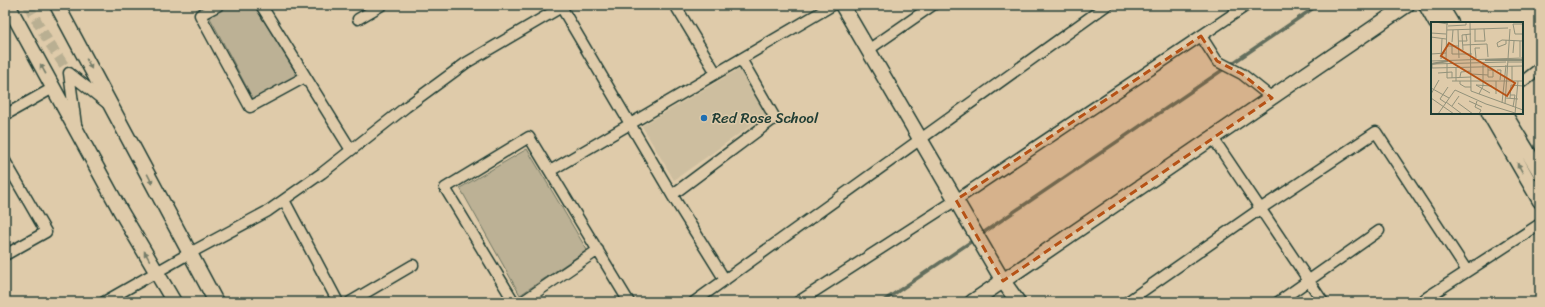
<svg xmlns="http://www.w3.org/2000/svg" width="1545" height="307" viewBox="0 0 1545 307" font-family="Sriracha,sans-serif">
<style>
.built{fill:#cdbe9f}
.green{fill:#bcb195;stroke:#6e7764}
.lines{fill:none;stroke-linecap:round;stroke-linejoin:round}
.stream{stroke:#626e5d;stroke-width:3.5}
.street-tunnel{stroke:#b9af92;stroke-width:10;stroke-dasharray:10 5;stroke-linecap:butt}
.street-casing{stroke:#1f3d34;stroke-width:13}
.secondary-casing{stroke:#1f3d34;stroke-width:17}
.street{stroke:#dfcbaa;stroke-width:10}
.secondary{stroke:#dfcbaa;stroke-width:14}
.oneway{fill:#757d69}
.marked{fill:#b65216;fill-opacity:0.2;stroke:#b65216;stroke-width:3;stroke-dasharray:8 5;stroke-linejoin:round}
.poi-dot{fill:#1f6fb2;stroke:#dfcbaa;stroke-width:1.5}
.labels{text-anchor:middle;stroke-width:3;stroke-linejoin:round;paint-order:stroke}
.poi-label{font-size:15px;fill:#1f3d34;stroke:#dfcbaa;text-anchor:start}
.inset-river{fill:none;stroke:#8e8f79;stroke-width:2}
.inset-road{fill:none;stroke:#92927b;stroke-width:1}
.view{fill:#b65216;fill-opacity:0.15;stroke:#b65216;stroke-width:2}
.inset-edge{fill:none;stroke:#1f3d34;stroke-width:2}
</style>
<rect width="100%" height="100%" fill="#dfcbaa"/>
<filter id="ink" filterUnits="userSpaceOnUse"><feTurbulence type="fractalNoise" baseFrequency=".025" numOctaves="2"/><feDisplacementMap in="SourceGraphic" scale="8" xChannelSelector="R" yChannelSelector="G"/><feConvolveMatrix kernelMatrix="1 2 1 2 8 2 1 2 1" color-interpolation-filters="sRGB"/></filter>
<g filter="url(#ink)">
<path class="built" d="M739,69l28,45 -93,66 -32,-54z"/>
<path class="green" d="M231,5h23l43,70 -44,24 -44,-83z
M527,149l60,101 -67,45 -60,-107z"/>
<g class="lines">
<path class="stream" d="M980,235l338,-230
M882,302l93,-63"/>
<path class="street-tunnel" d="M28,5l20,36 21,32"/>
<g class="street-casing">
<path id="street" d="M219,5l-19,10 50,92 55,-30
M261,5l90,145
M560,5l112,190 53,85
M675,5l41,68
M358,19l24,-14
M1201,36l16,25 25,13 30,24
M868,50l65,-45
M69,73l7,52
M69,73l39,31
M1522,82l18,-14
M5,115l48,-27
M1213,138l110,164
M5,161l41,71 -41,23
M550,171l283,-166
M672,195l103,-77 -34,-59
M284,200l54,102
M104,302l86,-49 78,-42 54,-38 84,-66 60,-44 99,-58
M350,302l63,-37
M514,302l-69,-114 84,-51 100,165
M522,302l76,-52
M694,302l413,-297
M798,302l158,-102 291,-195
M1127,302l133,-93 116,-77 91,139
M1278,302l101,-71
M1420,302l120,-78"/>
</g>
<g class="secondary-casing">
<path id="secondary" d="M8,5l112,205 54,92
M57,5l159,297
M842,5l161,276 15,21
M1426,5l10,18
M1440,5l11,18
M1489,113l51,88
M1504,113l36,59
M972,302l435,-297"/>
</g>
<use href="#street" class="street"/>
<use href="#secondary" class="secondary"/>
</g>
<defs><path id="oneway-solid" d="M-6-.8H1V-3.2L6.5 0L1 3.2V.8H-6Z"/></defs>
<g class="oneway">
<use href="#oneway-solid" transform="translate(89 64) rotate(62)"/>
<use href="#oneway-solid" transform="translate(43 69) rotate(-119)"/>
<use href="#oneway-solid" transform="translate(1520 168) rotate(-120)"/>
<use href="#oneway-solid" transform="translate(150 179) rotate(62)"/>
<use href="#oneway-solid" transform="translate(147 256) rotate(-120)"/>
</g>
</g>
<path class="marked" d="M1201,36l16,25 25,13 30,24 -269,183 -47,-81z"/>
<circle class="poi-dot" cx="704" cy="118" r="4"/>
<g class="labels">
<g class="poi-label">
<text x="712" y="123">Red Rose School</text>
</g>
</g>
<g transform="translate(1431 22)">
<rect width="92" height="92" fill="#dfcbaa"/>
<path class="inset-river" d="M54,38h38M0,42l17,-3"/>
<path class="inset-road" d="M4,0l13,2M39,0l1,69 52,19M92,2h-10l2,10h8M17,4l18,-1v-3M44,7v13M16,8l61,-2M27,8l1,28M0,11l15,1M0,15l15,2M27,19h9l-1,-6M44,19h10l-1,-12M21,20l1,-12M32,23l24,-1 1,13M15,24h13M21,24v8h20M67,25l-1,-4 5,-3 21,1M67,25l8,-3v-4M32,28l-1,-15 9,-1M82,31l1,-12M0,32l15,-1M89,35v-16M45,36l-1,-10h5M10,37l1,-20M15,37l1,-37M0,39l92,-3M75,40l-74,2v4l91,-2M77,40h15M16,41v15l24,-1M57,48h5v7h-5v-12M66,48h4l-1,10M7,51l14,-1v6M40,52l17,1M29,55l1,-5 10,-1M81,58v-14M21,59h71M25,59v-14M29,59v3l5,3h6M45,63l14,8M45,63l16,1M0,66l18,10M0,72l8,-14M48,72l4,-8v-21M65,72v-13M79,73h5l-2,12M0,76l23,16M75,76l12,1M79,76l1,-13 12,1M38,79l13,6M46,79l-2,6 6,3 -2,4M15,80l16,12M15,81l-6,-4 8,-12M27,81l15,11M71,81l4,-38M74,82l5,-75M21,84l7,-10M7,92l17,-24 31,14 29,9M84,92l3,-33"/>
<path class="view" d="M18,21l66,40 -8,13 -66,-40z"/>
<rect width="92" height="92" class="inset-edge"/>
</g>
<rect width="1545" height="307" fill="none" stroke="#dfcbaa" stroke-width="20"/>
<rect x="10" y="10" width="1525" height="287" fill="none" stroke="#1f3d34" stroke-width="1.5" filter="url(#ink)"/>
</svg>
